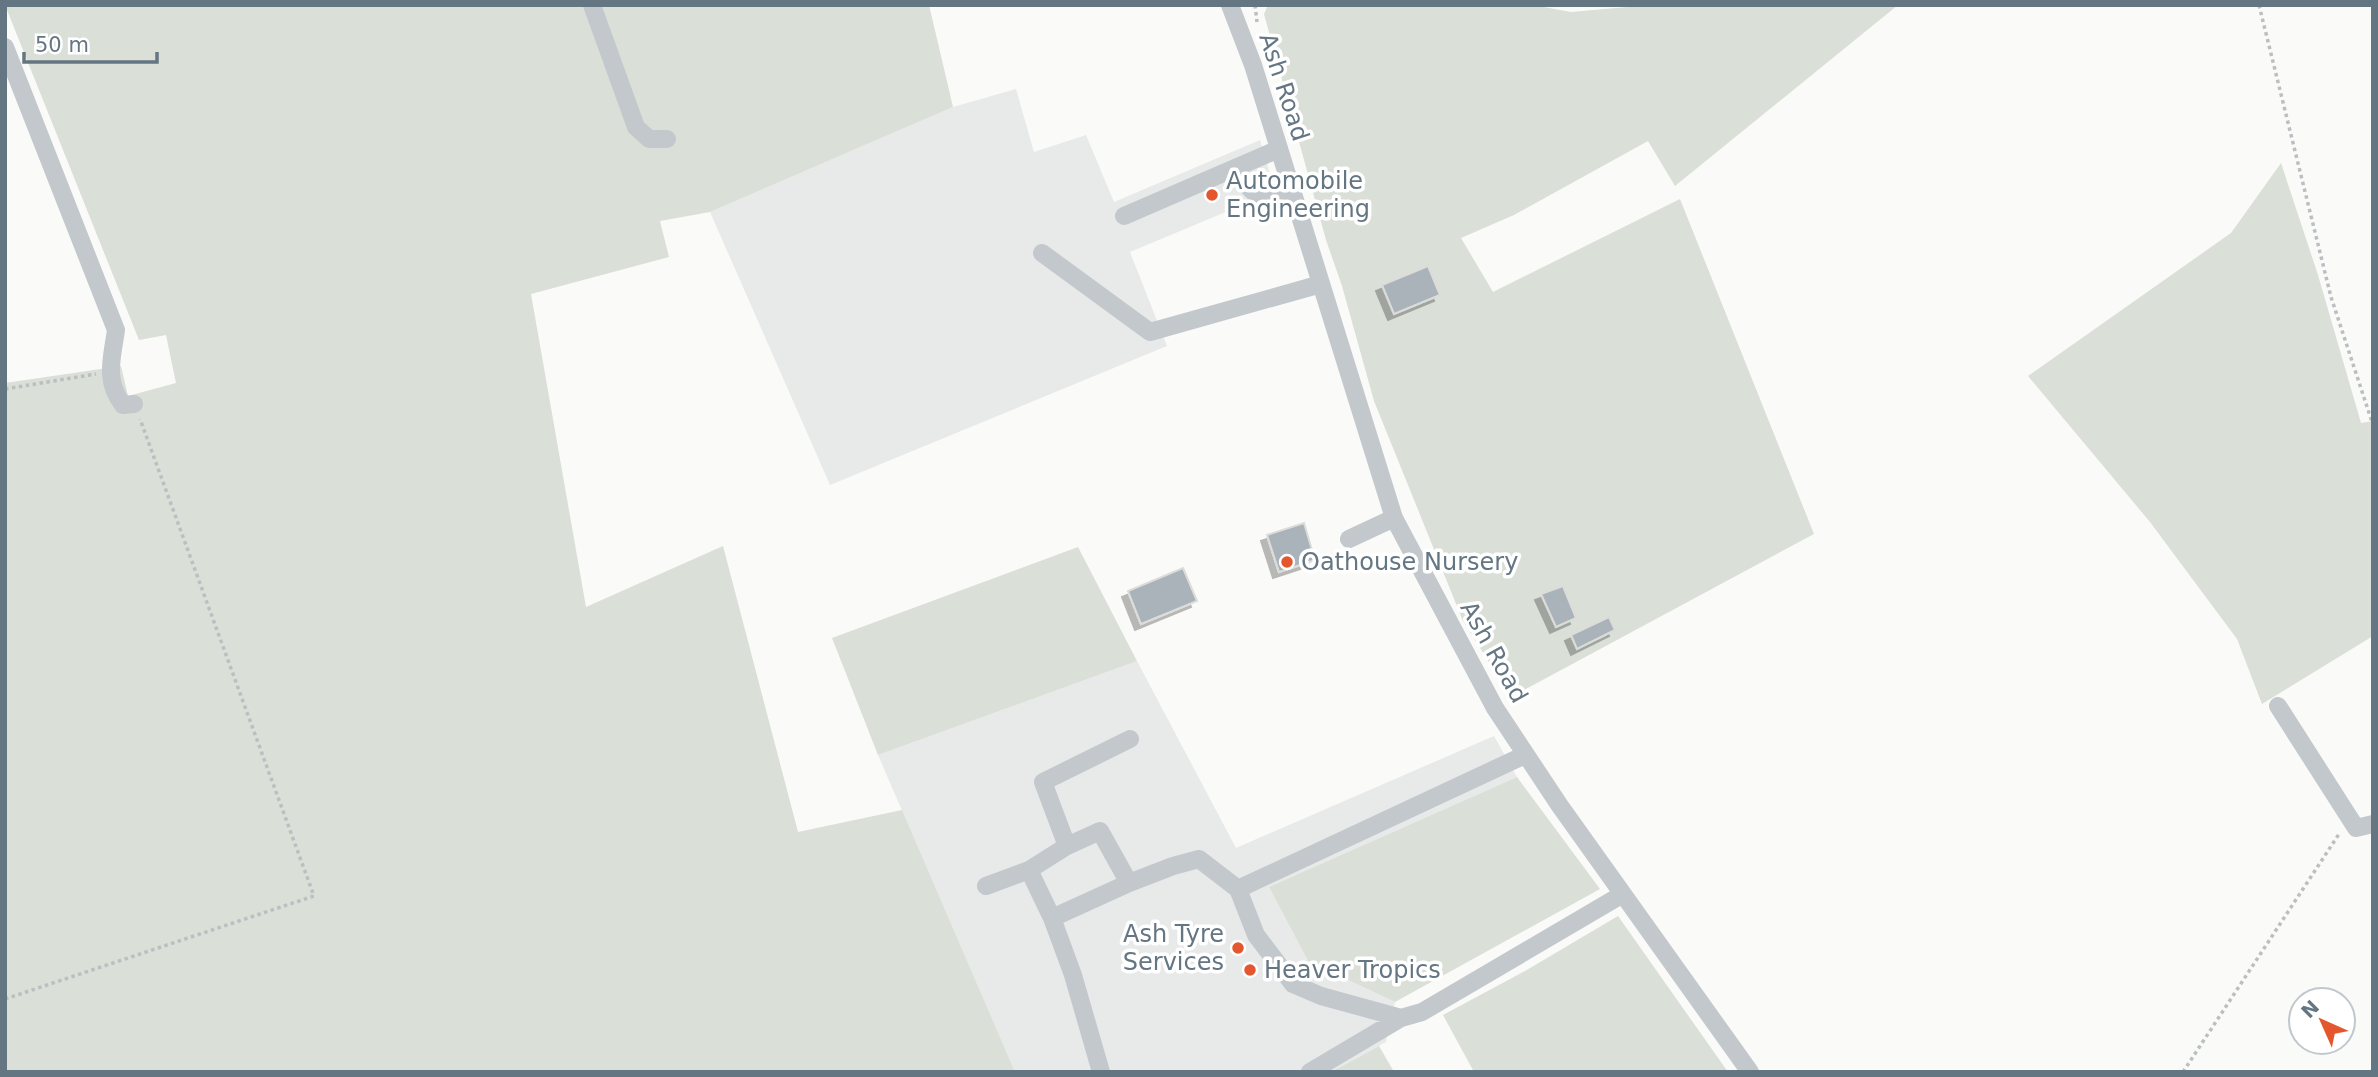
<svg xmlns="http://www.w3.org/2000/svg" width="2378" height="1077" viewBox="0 0 2378 1077" font-family="'DejaVu Sans',sans-serif">
<style>
.built{fill:#e8e9e9}
.green{fill:#dadfd7;fill-rule:evenodd}
.building{fill:#aab3b9;stroke:#dcdcda;stroke-width:2;filter:url(#shadow)}
.lines{fill:none;stroke-linecap:round;stroke-linejoin:round}
.path{stroke:#bbbfc2;stroke-width:3.5;stroke-dasharray:3.5 3.5;stroke-linecap:butt}
.minor{stroke:#c3c8cc;stroke-width:18}
.poi-dot{fill:#e4572e;stroke:#fff;stroke-width:2.5}
.labels{text-anchor:middle;stroke-width:7;stroke-linejoin:round;paint-order:stroke}
.street-label{font-size:24px;fill:#657683;stroke:#fff}
.poi-label{font-size:24px;fill:#657683;stroke:#fff;text-anchor:start}
</style>
<defs>
<filter id="shadow"><feDropShadow dx="-6" dy="6" stdDeviation="0" flood-color="#0004"/></filter>
</defs>
<rect width="100%" height="100%" fill="#fafaf8"/>
<path class="built" d="M1016,89l18,63 52,-17 28,67 146,-62 21,71 -41,-5 -110,46 37,94 -337,139 -120,-273 243,-105z
M1137,661l99,187 258,-112 23,41 -248,110 39,74 87,41 -9,40 -55,30h-316l-137,-317z"/>
<path class="green" d="M5,5h924l24,102 -243,105 -50,9 9,36 -138,37 55,313 137,-61 75,286 104,-22 113,262h-1010v-689l116,-17 7,30 48,-13 -10,-48 -27,5z
M1268,5h265l38,7 79,-7h248l-223,181 -27,-45 -134,74 -53,23 32,54 187,-93 134,335 -303,163 -48,-76 -89,-220 -32,-115 -16,-46 -62,-226zM1562,586l14,32 -20,9 -14,-32zM1609,617l6,13 -38,18 -6,-13z
M2281,163l37,112 43,148 12,-2v215l-111,68 -25,-65 -87,-117 -122,-146 203,-143z
M1078,547l59,114 -259,94 -46,-117z
M1517,777l83,112 -205,113 -87,-41 -39,-74z
M1618,916l110,156h-254l-31,-57 82,-44z
M1379,1046l15,26h-63z"/>
<path class="building" d="M1428,266l12,29 -46,19 -12,-29z
M1304,523l11,37 -36,12 -12,-37z
M1183,568l14,33 -56,23 -13,-33z
M1563,586l13,32 -20,9 -15,-33z
M1609,617l6,13 -38,19 -6,-14z"/>
<g class="lines">
<path class="path" d="M1255,5l2,17
M2259,5l72,292 42,128
M5,389l91,-15
M5,999l309,-103 -174,-477
M2183,1072l156,-238"/>
<path class="minor" d="M592,5l44,122 13,12h18
M1230,5l23,60 141,453 101,190 65,98 190,266
M5,47l111,283c-4,29 -12,50 7,75l11,-1
M1234,169c22,30 24,29 60,33
M1124,216l155,-67
M1042,253l108,79 171,-48
M1349,539l45,-21
M2278,706l78,122 17,-4
M1067,846l-24,-64 87,-43
M1029,870l23,48 21,57 28,97
M986,886l43,-16 38,-24 33,-15 29,52 44,-17 26,-7 39,30 18,46 37,49 28,12 80,22
M1238,889l287,-134
M1052,918l77,-35
M1310,1072l91,-54 21,-6 201,-118"/>
</g>
<g class="poi-dot">
<circle cx="1212" cy="195" r="7"/>
<circle cx="1287" cy="562" r="7"/>
<circle cx="1238" cy="948" r="7"/>
<circle cx="1250" cy="970" r="7"/>
</g>
<g class="labels">
<g class="street-label">
<text transform="translate(1284 87) rotate(72)" y="8">Ash Road</text>
<text transform="translate(1494 652) rotate(61)" y="8">Ash Road</text>
</g>
<g class="poi-label">
<text x="1226" y="189">Automobile<tspan x="1226" dy="28">Engineering</tspan></text>
<text x="1301" y="570">Oathouse Nursery</text>
<text x="1224" y="942" text-anchor="end">Ash Tyre<tspan x="1224" dy="28">Services</tspan></text>
<text x="1264" y="978">Heaver Tropics</text>
</g>
</g>
<rect width="2378" height="1077" fill="none" stroke="#657683" stroke-width="14"/>
<g transform="translate(2322 1021) rotate(315)"><circle r="33" fill="#ffffff" stroke="#c1c8cd" stroke-width="2"/>
<path d="M0-5L12 26L0 18L-12 26Z" fill="#e4572e"/>
<text y="-10" font-size="19" font-weight="bold" text-anchor="middle" fill="#657683">N</text>
</g>
<path d="M24 52v10h133v-10" fill="none" stroke="#657683" stroke-width="3.5"/>
<text x="35" y="52" font-size="21" fill="#657683" stroke="#ffffff" stroke-width="5" paint-order="stroke">50 m</text>
</svg>
